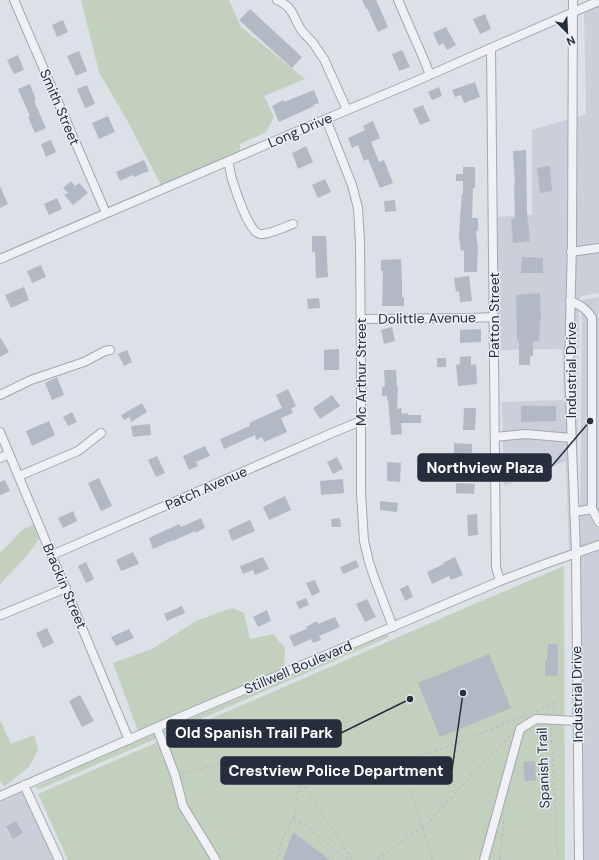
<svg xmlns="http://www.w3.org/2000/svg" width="599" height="860" viewBox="0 0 599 860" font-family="'DM Sans',sans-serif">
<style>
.built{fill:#cacfd9}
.green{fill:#c1d1bd}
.building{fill:#b3b9c4}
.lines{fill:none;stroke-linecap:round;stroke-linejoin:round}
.minor-casing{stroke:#a2a7b1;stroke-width:10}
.path{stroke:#bbbec5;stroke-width:1.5;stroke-dasharray:3 3;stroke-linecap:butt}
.minor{stroke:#eff1f5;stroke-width:8}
.labels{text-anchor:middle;stroke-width:3;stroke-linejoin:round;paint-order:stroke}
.street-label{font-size:14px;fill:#262e3d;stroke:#ebeff5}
.leader{fill:none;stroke:#262e3d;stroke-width:1.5}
.callout-dot{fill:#262e3d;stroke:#ebeff5;stroke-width:1.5}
.callout{fill:#262e3d;stroke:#262e3d;stroke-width:1.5}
.callout-label{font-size:15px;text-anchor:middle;font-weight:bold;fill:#fff}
</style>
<rect width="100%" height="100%" fill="#dce0e7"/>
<path class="built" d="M599,6v287l-18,3 -2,3 -2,178 -4,-109 3,-124 1,-127 9,-3 -2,-101z
M569,119l-4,248 6,183h-2l-3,-89 -62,25 -2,-84 62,-2 -2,-51 -63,1 -2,-133 35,-2v-85z
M599,297v245l-19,7 2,-249z
M599,550v310h-16l-3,-303z
M22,791l32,69h-54v-59z"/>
<path class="green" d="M81,0h148l12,27 64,52 -41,17 10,21 -8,15 -26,12v7l-79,34 -33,-63 -29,-50z
M35,524l5,13c-10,18 -26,32 -40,47v-32l4,-3 18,-19z
M564,566l1,294h-497l-30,-66 434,-189z
M232,608l12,5 6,26 23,-5 12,14 -1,20 -146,63 -25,-68 39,-14 44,-28z
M388,634l1,3 -351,153 -2,-3 30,-15 107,-46z
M0,720l11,24 23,-9 4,15 -9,17 -24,19 -5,-4z"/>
<path class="building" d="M362,0h14l12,27 -10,5 -11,-24 -1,1z
M250,9l52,48 -10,11 -53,-48z
M485,14l6,15 -11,5 -7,-15z
M63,20l5,12 -11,5 -5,-12z
M446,27l10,18 -9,5 -4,-7 -4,3 -6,-13z
M402,50l8,17 -11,4 -7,-17z
M79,51l8,20 -11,5 -9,-20z
M18,55l6,15 -10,4 -7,-14z
M475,82l5,15 -16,6 -3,-8 -6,2 -3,-7z
M30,84l6,16 -2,1 12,27 -11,5 -7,-16 2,-1 -12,-27z
M87,85l8,19 -10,4 -8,-19z
M439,87l3,9 -10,4 -4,-8z
M314,90l5,13 -6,2 1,1 -35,16 -7,-16 11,-6 1,2z
M423,105l7,16 -10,4 -7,-16z
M108,116l7,16 -16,7 -7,-16z
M373,121l7,17 -9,4 8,20 5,-2 9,23 -13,5 -12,-29 -4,2 -6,-16 -6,3 -4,-10 17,-8 -2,-4z
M51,140l5,12 -10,5 -5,-13z
M306,146l7,16 -15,7 -6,-16z
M526,150l1,62 3,29 -17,2 -2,-24h4l-1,-34h1l-2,-34z
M144,160l5,11 -15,6 -1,-2 -13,6 -4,-9z
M550,166l2,25 -12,2 -3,-25z
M463,167h12v21h-2l-1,30h6v13h-2l2,18 -1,23h-13v-22l-3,1 -2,-15 1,-18 2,-24h1v-13h-7v-7h7z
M325,179l6,13 -13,6 -6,-13z
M71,181l4,5 4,-3 9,10 -15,12 -9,-10 4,-2 -5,-5z
M0,186l8,18 -8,4z
M57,198l5,11 -13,6 -5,-11z
M395,200l1,11 -11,1 -1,-11z
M312,236h14l2,41 -12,1 -1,-26h-3z
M522,257l21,1v15h-22z
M401,259l1,19v19h2v9h-22l1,-35h-2v-11z
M41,265l5,12 -14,6 -5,-12z
M469,276l3,25 -12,1 -1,-11 -3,1 -2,-14z
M24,287l5,13 -18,8 -6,-13z
M540,293l1,27 -1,1 -1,20h-6v15h-3v9h-11v-24h-2l-1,-46z
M319,298l1,10 -12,1 -1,-10z
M392,327l3,14 -11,3 -3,-14z
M481,329v13l-21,1v-13z
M0,337l9,15 -9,5z
M339,349v21h-15v-20z
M127,350l5,12 -8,4 -6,-12z
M471,356v9l5,-1 1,20 -19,2 -2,-21 4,-1v-7z
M437,358h9v9h-9z
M384,370h12l1,17h1l-1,22 4,-1 1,6 6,-1v2h13v8h-20l1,11 -11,1 -3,-35h-1v-4h-5v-9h3z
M57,377l7,18 -12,5 -7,-17z
M288,389l8,17 -5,3 2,4 -12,5 6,14 -23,10 -2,-5 -6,3 -1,-5 -31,14 -4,-10 30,-13 -1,-3 33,-15 -6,-13z
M332,395l8,11 -20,13 -7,-11z
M142,403l5,9 -16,10 -1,-5 -6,3 -3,-5z
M521,406h35v15l-35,1z
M464,408h12l-1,22h-12z
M72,412l5,10 -9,4 -5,-9z
M49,421l6,14 -23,11 -6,-15z
M150,424l1,11 -18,2 -2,-11z
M454,443l18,1v9h-8v8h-10z
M205,446l5,10 -14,6 2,4 -9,4 -6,-14z
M157,456l8,17 -9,4 -8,-17z
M337,457l6,12 -10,5 -6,-12z
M387,462l14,1 -1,19 -13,-1z
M99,478l13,28 -11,5 -13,-28z
M343,479l1,14 -23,2 -1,-14z
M5,480l5,11 -10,4v-13z
M456,483l19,1 -1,10 -18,-1z
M285,496l6,14 -22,10 -6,-13z
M380,501l18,2 -1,9 -17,-2z
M73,511l4,10 -14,7 -5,-10z
M477,514l1,21 -10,1 -1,-21z
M201,518l4,10 -10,5v-2l-22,10v-1l-20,9 -4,-11 30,-14 2,3z
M340,518l1,9h-9l-1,-8z
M250,520l5,11 -23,10 -4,-11z
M133,552l6,12 -18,7 -5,-11z
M263,557l6,12 -14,6 -2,-5 -10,4 -3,-8z
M455,557l8,18 -12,5 -2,-4 -17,8 -5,-12 17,-8 -1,-1z
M356,560l3,7 -16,7 -3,-7z
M86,562l8,17 -8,4 -8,-17z
M315,580l5,12 -8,4 -6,-13z
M408,585l5,12 -8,4 -5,-12z
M306,598l3,7 -10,4 -3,-7z
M367,599l9,18 -11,5 -9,-18z
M182,606l3,7 -18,8 -3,-7z
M267,610l4,11 -13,6 -5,-10z
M335,617l5,10 -21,9 2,4 -8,3 -2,-4 -17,8 -5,-11 18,-7 -1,-2 11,-6 1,3z
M47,628l7,15 -11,5 -7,-15z
M129,629l5,9 -18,8 -5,-9z
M548,644h10v32h-13v-16h2z
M489,654l22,54 -71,29 -22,-54z
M80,695l14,26 -12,6 -13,-26z
M535,761l1,20h-11l-2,-19z
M16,821l7,12 -10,6 -7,-13z
M293,832l37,28h-47z"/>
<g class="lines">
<g class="minor-casing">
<path id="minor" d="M14,0l92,213
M277,0c17,7 16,18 25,31 3,4 8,8 11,12 4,5 7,11 11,16l23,51
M398,0l27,62 5,13
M573,0l-1,243 -3,125 7,185 3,307
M491,48l5,519 4,14
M326,119l26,66 6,23 2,34 1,128v123l3,48 5,21 5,15 19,50
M228,161c2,6 2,12 4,18 3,10 17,54 28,55 8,1 25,-7 33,-10
M571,252l28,-4
M0,259l326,-140 88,-37 77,-34 108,-47
M570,301c10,4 17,8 22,17v191l-18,3
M361,319l110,-1 23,-1
M0,395l31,-15 53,-18 21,-11 5,-1
M0,432l129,308
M495,437l30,-3 47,4
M0,458l9,-4
M19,476l59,-25 23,-18
M592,509l7,13
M52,555l280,-122 29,-12
M1,615l65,-27
M157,728l18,47 8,31 33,54
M24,785l35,75
M0,796l171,-75 329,-140 45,-17 54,-19
M484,860l36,-131 16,-10 42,2"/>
</g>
<path class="path" d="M536,711l19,-8 -2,10
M551,728l7,132
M284,763l71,1 47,-4
M182,773l36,-8 30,-3h35l10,8 7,13 -3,13 -2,18 -14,28 -4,18
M300,783l7,6 16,27 12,16 12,20 6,8
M293,819l11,5 43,36
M377,860l10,-8 41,-29 48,-53 34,-34
M432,860l-30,-100 45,-13 79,-32
M500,860l4,-40"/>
<use href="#minor" class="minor"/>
</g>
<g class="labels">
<g class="street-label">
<text transform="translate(60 107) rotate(67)" y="5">Smith Street</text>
<text transform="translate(300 130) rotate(-23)" y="5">Long Drive</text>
<text transform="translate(494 315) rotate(-90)" y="5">Patton Street</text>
<text transform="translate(427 318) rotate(-1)" y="5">Dolittle Avenue</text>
<text transform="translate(571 370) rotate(-90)" y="5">Industrial Drive</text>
<text transform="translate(361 372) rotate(-90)" y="5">Mc Arthur Street</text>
<text transform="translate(206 488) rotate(-24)" y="5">Patch Avenue</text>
<text transform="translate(65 586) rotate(67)" y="5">Brackin Street</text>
<text transform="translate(298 667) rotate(-23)" y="5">Stillwell Boulevard</text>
<text transform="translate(577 694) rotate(-91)" y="5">Industrial Drive</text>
<text transform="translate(543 768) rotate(-92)" y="5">Spanish Trail</text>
</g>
</g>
<path class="leader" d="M590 421L551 467M410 699L341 733M463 693L452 770"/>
<g class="callout-dot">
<circle cx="590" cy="421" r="4"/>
<circle cx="410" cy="699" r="4"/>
<circle cx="463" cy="693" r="4"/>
</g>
<g class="callout">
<rect x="418" y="454" width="133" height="27" rx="4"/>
<rect x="167" y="720" width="174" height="27" rx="4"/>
<rect x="221" y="757" width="231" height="27" rx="4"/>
</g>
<g class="callout-label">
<text x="485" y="473">Northview Plaza</text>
<text x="254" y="738">Old Spanish Trail Park</text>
<text x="336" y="776">Crestview Police Department</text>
</g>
<g transform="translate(567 32) rotate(156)" stroke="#ebeff5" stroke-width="3" paint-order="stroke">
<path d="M0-3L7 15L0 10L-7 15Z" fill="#262e3d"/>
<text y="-6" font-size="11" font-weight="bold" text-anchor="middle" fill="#262e3d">N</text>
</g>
</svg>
